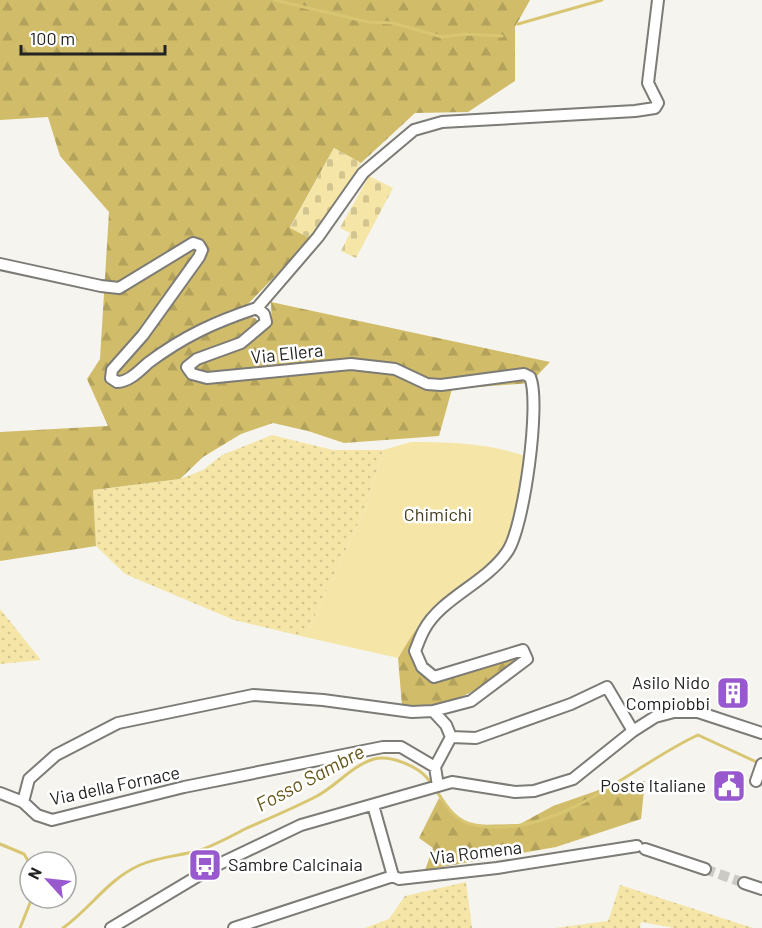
<svg xmlns="http://www.w3.org/2000/svg" width="762" height="928" viewBox="0 0 762 928" font-family="Barlow,sans-serif">
<style>
.grass{fill:url(#grass-dots)}
.forest{fill:url(#forest-firs)}
.cemetery{fill:url(#cemetery-stones)}
.park{fill:#f5e6a7}
.lines{fill:none;stroke-linecap:round;stroke-linejoin:round}
.stream{stroke:#d9c672;stroke-width:3}
.minor-tunnel{stroke:#cbcac5;stroke-width:10;stroke-dasharray:10 5;stroke-linecap:butt}
.minor-casing{stroke:#7d7b76;stroke-width:14}
.minor{stroke:#fff;stroke-width:10}
.labels{text-anchor:middle;stroke-width:5;stroke-linejoin:round;paint-order:stroke}
.street-label{font-size:18px;fill:#232321;stroke:#fff}
.park-label{font-size:18px;fill:#433b17;stroke:#fff}
.poi-label{font-size:18px;fill:#232321;stroke:#fff;text-anchor:end}
.water-label{font-size:20px;font-style:italic;fill:#655718;stroke:#fff}
</style>
<defs>
<pattern id="grass-dots" width="8" height="8" patternUnits="userSpaceOnUse" patternTransform="scale(1.5)"><rect width="8" height="8" fill="#f5e6a7"/><path d="M2 2h.1M6 6h.1" fill="none" stroke="#d2c58f" stroke-width="1.8" stroke-linecap="round"/></pattern>
<pattern id="forest-firs" width="22" height="20" patternUnits="userSpaceOnUse" patternTransform="scale(1.5)"><rect width="22" height="20" fill="#d1bd69"/><path d="M5 1l3.5 6h-7zM16 11l3.5 6h-7z" fill="#b3a25b"/></pattern>
<pattern id="cemetery-stones" width="16" height="16" patternUnits="userSpaceOnUse" patternTransform="scale(1.5)"><rect width="16" height="16" fill="#f5e6a7"/><path d="M2 7V4a2 2 0 0 1 4 0v3zM10 15v-3a2 2 0 0 1 4 0v3z" fill="#d2c58f"/></pattern>
</defs>
<rect width="100%" height="100%" fill="#f5f4ee"/>
<path class="grass" d="M272,435l61,15h50l-16,55 -62,132 -71,-17 -109,-46 -29,-28 -3,-56 87,-11 23,-9 19,-15z
M0,609l41,51 -41,4z
M466,882l6,46h-107l24,-9 16,-23z
M620,885l3,1 130,42h-79l-33,-6 -1,6h-85l53,-7z"/>
<path class="forest" d="M0,0h530l-15,27v54l-47,31 -53,1 -54,50 -27,-15 -44,79 21,12 -67,69v8l11,2 9,10 8,-2 -1,-24 279,60 -20,21 -78,6 -13,47 -95,7 -36,-12 -35,-8 -32,11 -38,23 -23,22 -87,11 3,56 -96,15v-129l108,-6 -21,-47 13,-20 9,-147 -49,-56 -12,-39 -48,3z
M416,626l4,4 -8,24 15,24 93,-24 2,5c-45,31 -63,48 -120,47l-4,-48z
M645,781l-4,38 -85,28 -131,23 8,-22 -14,-10 20,-40 21,21 12,6 48,-1 33,-18 66,-23z"/>
<path class="cemetery" d="M334,148l27,15 -37,63 -13,13 -21,-11z
M369,176l24,12 -37,70 -15,-7 9,-18 -10,-5z"/>
<path class="park" d="M411,442c40,0 76,1 114,14 -2,26 -4,57 -15,82 -13,28 -42,40 -64,59 -21,18 -34,37 -48,61l-93,-21 62,-132 16,-55z"/>
<g class="lines">
<path class="stream" d="M274,0l94,22 25,1 49,14 24,-3 36,2
M518,24l84,-24
M0,844l24,10 6,10
M20,928l12,-30
M63,928c28,-20 45,-49 77,-63 18,-8 38,-9 57,-14 17,-5 34,-15 50,-23 23,-10 47,-20 70,-32 19,-10 36,-31 57,-37 16,-4 44,7 54,20 14,17 22,42 47,46 82,16 155,-59 223,-90l63,29"/>
<path class="minor-tunnel" d="M705,869l39,14"/>
<g class="minor-casing">
<path id="minor" d="M0,264l101,22 18,2 74,-45 6,2 3,5 -3,7 -56,78 -31,35 -1,8 6,4c12,0 22,-11 31,-19 36,-27 67,-41 109,-55
M257,308l7,6 2,8 -25,21 -44,16 -10,8 5,7 15,4 144,-14 44,5 32,15 14,1 83,-11 6,3c11,24 -6,152 -23,175 -21,31 -66,46 -83,78 -4,7 -6,14 -9,21l7,16 12,10 89,-27 4,9 -56,42 -38,10 -21,1 -89,-12 -70,-5 -135,28 -62,32 -27,24 -6,23 14,13 15,5 132,-33 199,-40h18l34,20
M257,308l61,-71 45,-64 51,-43 28,-8 193,-11 20,-3 3,-5 -10,-20 10,-83
M433,711l13,14 5,12 -16,30 3,19
M451,737l25,1 95,-34 36,-17 26,44
M756,781l6,-17
M0,793l23,9
M373,805l20,71 6,3 98,-11 140,-22
M645,849l60,20
M744,883l18,6
M111,928l102,-61 88,-42 151,-43 63,10 19,-1 39,-12 60,-48 22,-14 19,-5h24l64,21
M234,928l159,-52"/>
</g>
<use href="#minor" class="minor"/>
</g>
<defs>
<g id="building-square" transform="scale(1.725)"><rect x="-9" y="-9" width="18" height="18" rx="4" fill="#9859cf" stroke="#fff"/><path d="M-4-6H4V6H1V3H-1V6H-4ZM-2.5-4.3h1.7v1.8h-1.7ZM.8-4.3h1.7v1.8H.8ZM-2.5-1h1.7V.8h-1.7ZM.8-1h1.7V.8H.8Z" fill="#fff"/></g>
<g id="civic-square" transform="scale(1.725)"><rect x="-9" y="-9" width="18" height="18" rx="4" fill="#9859cf" stroke="#fff"/><path d="M-.6-6.5H3V-4.5H.6V-3L4-1V1h2V6H-6V1h2V-1L-.6-3ZM-1.2 2.5V6h2.4V2.5Z" fill="#fff"/></g>
<g id="bus-square" transform="scale(1.725)"><rect x="-9" y="-9" width="18" height="18" rx="4" fill="#9859cf" stroke="#fff"/><path d="M-5-6H5V4H4V6H2V4H-2V6H-4V4H-5ZM-3.5-4V0h7V-4ZM-3.5 1.2v1.5H-2V1.2ZM2 1.2v1.5H3.5V1.2Z" fill="#fff"/></g>
</defs>
<g fill-rule="evenodd">
<use href="#building-square" x="733" y="693"/>
<use href="#civic-square" x="729" y="786"/>
<use href="#bus-square" x="205" y="865"/>
</g>
<g class="labels">
<g class="street-label">
<text transform="translate(287 354) rotate(-6)" y="6">Via Ellera</text>
<text transform="translate(115 786) rotate(-12)" y="6">Via della Fornace</text>
<text transform="translate(476 853) rotate(-7)" y="6">Via Romena</text>
</g>
<g class="park-label">
<text x="438" y="521">Chimichi</text>
</g>
<g class="poi-label">
<text x="710" y="689">Asilo Nido<tspan x="710" dy="21">Compiobbi</tspan></text>
<text x="706" y="792">Poste Italiane</text>
<text x="228" y="871" text-anchor="start">Sambre Calcinaia</text>
</g>
<g class="water-label">
<text transform="translate(310 778) rotate(-28)" y="7">Fosso Sambre</text>
</g>
</g>
<g transform="translate(48 880) rotate(297)"><circle r="28" fill="#ffffff" stroke="#a7a7a6" stroke-width="1.5"/>
<path d="M0-4.5L10 22L0 15L-10 22Z" fill="#9859cf"/>
<text y="-9" font-size="16" font-weight="bold" text-anchor="middle" fill="#232321">N</text>
</g>
<path d="M21 45v9h144v-9" fill="none" stroke="#232321" stroke-width="3"/>
<text x="30" y="45" font-size="18" fill="#232321" stroke="#ffffff" stroke-width="4.5" paint-order="stroke">100 m</text>
</svg>
